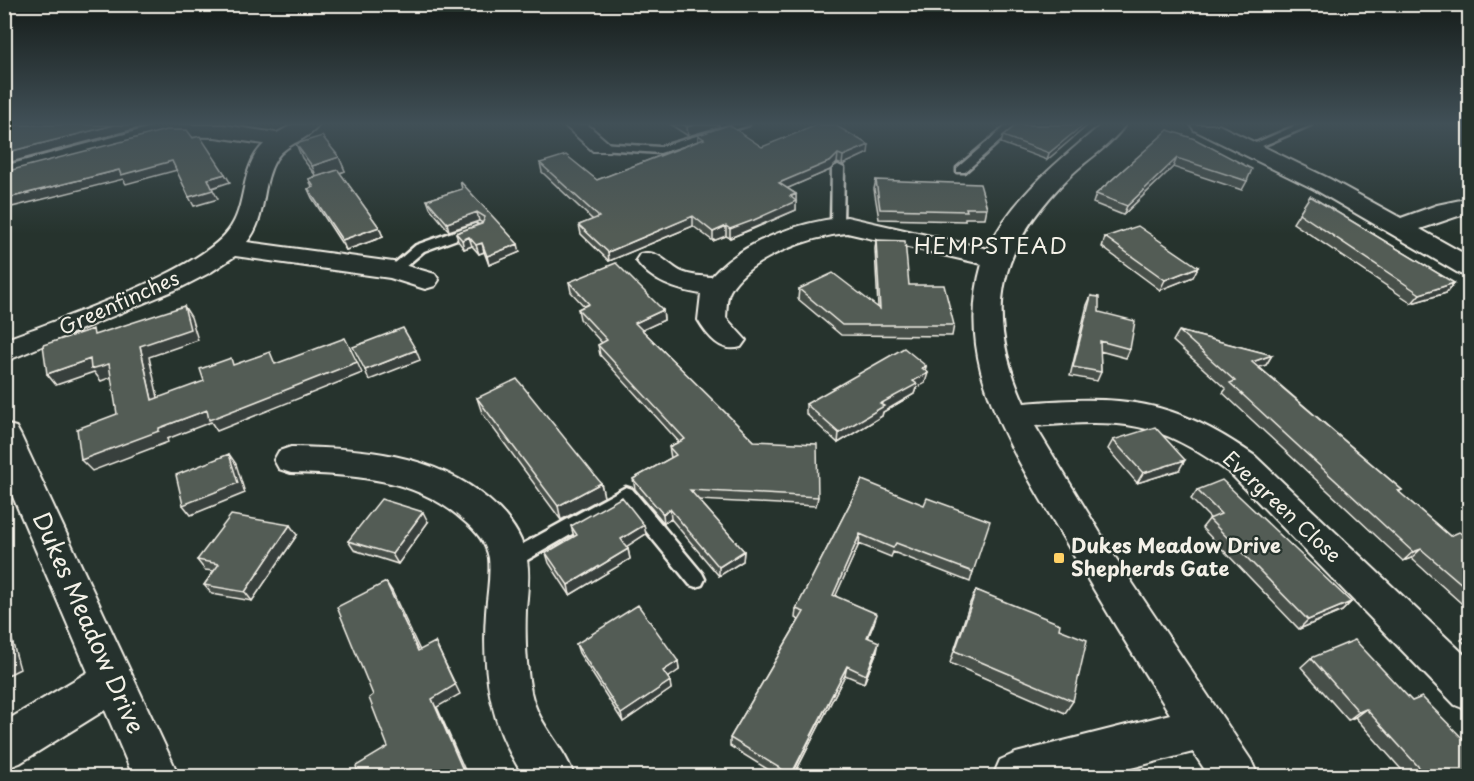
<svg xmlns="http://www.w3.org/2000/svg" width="1474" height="781" viewBox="0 0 1474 781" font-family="'Playpen Sans',sans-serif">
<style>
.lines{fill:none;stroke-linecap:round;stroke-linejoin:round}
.service-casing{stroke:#f4f1e8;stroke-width:5}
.minor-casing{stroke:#f4f1e8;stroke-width:4}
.service{fill:#26332d;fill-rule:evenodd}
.minor{fill:#26332d;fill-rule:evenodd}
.wall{fill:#474f49;stroke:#f4f1e8;stroke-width:1.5}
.shaded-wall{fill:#39403c;stroke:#f4f1e8;stroke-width:1.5}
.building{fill:#525c55;stroke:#f4f1e8;stroke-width:1.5}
.poi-dot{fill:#ffd166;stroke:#26332d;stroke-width:2}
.labels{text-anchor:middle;stroke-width:4.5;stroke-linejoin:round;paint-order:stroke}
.street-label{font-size:20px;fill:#f4f1e8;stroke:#26332d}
.poi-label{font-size:20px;font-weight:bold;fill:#f4f1e8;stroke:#26332d;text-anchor:start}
.quarter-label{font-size:22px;letter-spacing:1.5px;fill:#f4f1e8;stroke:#26332d}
.near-street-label{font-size:24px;fill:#f4f1e8;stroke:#26332d}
</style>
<rect width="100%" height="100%" fill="#26332d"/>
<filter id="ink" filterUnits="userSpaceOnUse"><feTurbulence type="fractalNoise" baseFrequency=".0167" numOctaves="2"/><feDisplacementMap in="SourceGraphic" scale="12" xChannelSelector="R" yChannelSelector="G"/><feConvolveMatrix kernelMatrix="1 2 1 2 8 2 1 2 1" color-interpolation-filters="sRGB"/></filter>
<g filter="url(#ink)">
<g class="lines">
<g class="service-casing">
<path id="service" d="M733,125h16l-89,28 -59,-4 -5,-3 5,-3 59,4z
M1007,125h11l-53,47h-8v-4z
M1297,125h14l-58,25 -9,-2z
M838,165l6,3 -1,57 -6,4 -6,-4 1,-57z
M475,224l6,4 -2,3 -55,20 -26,22 -5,1 -6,-4 29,-25z
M626,487l6,2 70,84 3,6 -3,6 -6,2 -6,-2 -66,-81 -109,63 -6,2 -6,-2 -3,-6 3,-6z"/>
</g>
<g class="minor-casing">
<path id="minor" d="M159,125h65l53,8 15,-8h27c-10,15 -33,18 -43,34 -16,26 -8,58 -29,83l146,20 42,12 4,6 -4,6 -10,3 -35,-11 -155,-22 -24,16 -29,15 -178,75v-22c53,-20 192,-67 224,-109 20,-25 11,-63 36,-87l-49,-7 -45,-1 -166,44v-14z
M564,125h24l24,21 -3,5h-16z
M1101,125h24c-13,19 -37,34 -54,50 -71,70 -89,134 -47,228 98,-8 148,-5 231,53l215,204v51l-15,-6 -224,-231c-74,-54 -107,-55 -196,-48l78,128 138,206 7,16h-49l-16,-24 -93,24h-107l7,-16 16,-7 154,-39c-39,-62 -77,-125 -113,-187 -29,-49 -61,-100 -76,-156 -9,-36 -9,-72 1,-107l-135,-31c-35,3 -99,25 -117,58 -4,8 -3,17 -4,27l20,22 -5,7c-20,6 -33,-10 -43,-27l3,-26c-25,-4 -50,-12 -65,-34l4,-6c19,-5 26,10 42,18 9,4 20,4 29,5 33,-37 88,-55 136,-60l141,32c23,-51 72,-89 113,-124z
M1191,125h28l111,54 71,39 36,-13 33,-7v14l-50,17 50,28v19l-10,-2 -146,-85 -120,-59z
M4,424l12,3 5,9 158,340h-46l-28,-66 -85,53 -16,6v-47l84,-50 -84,-196z
M291,447c69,1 143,6 198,53 18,15 34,36 38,60 3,17 0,34 -1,50 -1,27 0,56 5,82 8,36 33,53 43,84h-50c-34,-49 -42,-104 -38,-163 1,-18 5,-36 3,-55 -3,-16 -13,-27 -25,-37 -48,-44 -111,-46 -173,-48l-12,-4 -5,-9 5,-9z"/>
</g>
<use href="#service" class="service"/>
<use href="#minor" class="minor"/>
</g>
<path class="wall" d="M671,125h48v2l-31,9z
M1016,125h72l-41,35 -46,-17 2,-7z
M1168,130l79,51 -5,9 -69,-23 -50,48 -30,-12 3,-9z
M698,135l64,12 106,6 -26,12 -5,-2 -7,7 -43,18 9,6v16l-43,19 -23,9 -4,-2 -13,5 -20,-15 -84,35 -28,-27 -2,-9 14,-5 -51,-48 -2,-9 57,17 101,-39z
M296,144l43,13 6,14 -5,2 39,54 4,10 -37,13 -34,-52 -4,-9 4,-1 -3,-9 7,-3 -14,-18z
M876,180l111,28 -2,10h-20v3l-86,-2 -5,-30z
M462,189l58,63 -31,13 -5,-13 -5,2 -7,-8 -8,3 -6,-8 -2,-8 27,-10 -4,-2 -30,10 -19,-23 -3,-8z
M1310,196l144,87 -8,10 -34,10 -119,-80z
M1105,237l93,30 -5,10 -33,13 -58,-43z
M876,240l33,45 45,40 -2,11 -111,-1 -43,-36 1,-10 79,18 -3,-58z
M569,282l94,28 1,10 -22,10 112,111 64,56 -2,9 -117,-6 45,51 -1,10 -24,15 -48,-57 -7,4 -29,-34 -2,-10 38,-21 -2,-11 10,-5 -79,-87 -2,-10 4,-2 -22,-24 -2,-10 6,-3 -13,-14z
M1091,296l8,16 31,37 -4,9 -26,-7 1,21 -4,9 -27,-5 17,-71z
M1179,331l93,24 -6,10 -7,2 143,123 -3,2 51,44 20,4v71l-59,-53 -8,3 -180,-168 3,-4 -53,-48z
M926,366l-1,5v12l-9,5 -2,6 -31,18 -1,4 -44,27 -32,-29v-10z
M477,398l124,85 3,14 -43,23 -79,-107z
M1113,440l66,30 -42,13 -29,-34z
M862,480l111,92 -3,10 -77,-30 -2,5 -32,-13 -24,52 39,27 -6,14 9,14 -13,32 -19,-8 -52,102h-13l-50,-31v-8l69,-118 -4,-2 1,-9z
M1197,490l154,112 -9,9 -43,18 -97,-101 8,-10 -19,-19z
M428,522l-30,42 -44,-14 -6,-9z
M571,526l75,8 -20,12 2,3 2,10 -60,36 -21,-32 -3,-10 28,-16z
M297,535l-45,66 -40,-7 -8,-9 10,-14 -9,-1 -8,-10z
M976,590l83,39 14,72 -8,12 -115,-50 20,-60z
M1470,633v15l-9,-8z
M576,644l102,17 1,9 -11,7 3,12 -48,33 -44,-69z
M1311,658l101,43 58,76h-62l-53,-60 -7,3 -47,-53z"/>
<path class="shaded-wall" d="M114,125h36l-146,39v-11z
M694,125h25v2l-31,9 -1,-9z
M1083,125h5l-41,35 2,-7z
M869,145l-1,8 -26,12 1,-9z
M838,154l-1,9 -7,7 -51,22v-9z
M339,157l6,14 -27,9 -6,-14z
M1177,158l-4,9 -50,48 4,-9z
M172,161l5,9 -51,14 -3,-5 -119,30v-10l115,-29z
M225,174l5,8 -18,6 6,11 -24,7 -5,-9 19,-18z
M796,194v16l-66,28v-9z
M477,212l2,9 -30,10 -2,-8z
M693,216v10l-84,35 -1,-9z
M726,226v10l-13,5v-9z
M379,227l4,10 -37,13 -4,-10z
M469,237l3,9 -8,3 -2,-9z
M482,243l2,9 -5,2 -3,-9z
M518,244l2,8 -31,13 -2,-9z
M1198,267l-5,10 -33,13 5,-10z
M1454,283l-8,10 -34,10 8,-9z
M184,306l7,11 7,23 -49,17 12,54 -9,-11 -12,-54z
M663,310l1,10 -28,13 -1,-10z
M416,350l4,10 -51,20 -4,-10z
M1272,355l-6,10 -21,7 7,-10z
M90,359l19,5 8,11 -16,6 -7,-9 -38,13 -9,-11z
M357,362l5,11 -145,58 -6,-9 -44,17 1,3 -76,29 -11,-11 78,-32 48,-18z
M926,366l-2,9 4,-2 -3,10 -9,5 -2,6 -31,18 -1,4 -44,27 1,-10 74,-52 9,-13z
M229,454l7,10 9,29 -54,22 -8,-10z
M1185,460l-6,10 -42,13 6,-10z
M601,483l3,14 -43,23 -3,-14z
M670,509l1,10 -7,4 -1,-9z
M423,512l5,10 -30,42 -6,-10z
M290,525l7,10 -45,66 -7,-9z
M644,525l2,9 -23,15 -2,-10z
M860,534l-1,10 -27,60 1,-9z
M628,549l2,10 -60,36 -2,-10z
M1421,549l-10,9 -8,3 10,-9z
M744,551l-1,10 -24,15v-9z
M386,582l6,9 32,68 -6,-8z
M1351,602l-9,9 -43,18 9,-9z
M877,614l-3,9 -9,23 2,-9z
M4,623l4,3 12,43 -16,8z
M435,642l25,52 -23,13 31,70h-2l-34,-78z
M879,642l-2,9 -13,32 2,-8z
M678,661l1,9 -14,10 -2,-9z
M847,666l-2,9 -52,102h-2z
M670,681l1,8 -48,33 -2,-8z
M1366,709l-11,8 -7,3 11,-8z"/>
<path class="building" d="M4,125h110l-110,28z
M684,125h10l-7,2z
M729,125l33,22 55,-22h18l34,20 -26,11 -5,-2 -7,7 -52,22 17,11 -6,2 6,5 -42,19 -24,9 -4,-3 -13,6 -20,-16 -85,36 -29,-27 20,-8 -59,-54 26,-8 31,25 107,-41 -6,-4z
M1016,125h67l-34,28 -46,-17z
M166,130h21l6,8 7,-2 25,38 -17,5 5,11 -24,7 -17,-36 -51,14 -2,-5 -115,29v-27z
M1168,130l27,9 57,30 -5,12 -70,-23 -50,48 -31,-12z
M322,136l17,21 -27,9 -16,-22z
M338,170l41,57 -37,13 -34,-51 6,-2 -5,-8z
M876,180l104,4 7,24h-21l1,3 -87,-2z
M460,181l58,63 -31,12 -5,-13 -6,2 -7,-8 -7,3 -6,-7 26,-9 3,-7 -8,-5 -30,11 -20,-23 35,-11z
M1310,196l144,87 -34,11 -121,-81z
M1138,226l60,41 -33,13 -60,-43z
M876,240l29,1 4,44h35l10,40h-112l-43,-36 34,-16 47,36z
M616,263l47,47 -28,13 119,118 63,3 1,53 -128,-7 54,61 -25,16 -49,-58 -7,5 -30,-35 43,-24 -7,-8 16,-8 -87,-94 9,-5 -29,-31 11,-5 -20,-22z
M1091,296l8,1v15l36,9 -5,28 -30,-8 1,31 -28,-5z
M184,306l6,23 -50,17 12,54 52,-19 -4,-12 31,-11 2,7 37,-13 5,12 70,-26 12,24 -148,58 -2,-10 -48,18v3l-78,29 -4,-31 40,-15 -8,-50 -18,5 -1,-10 -43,15 -4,-29 50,-16 1,6z
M403,328l13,22 -51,20 -12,-23z
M1179,331l93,24 -20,7 150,128 -4,1 52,45 9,-4 11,8v51l-49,-42 -8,3 -183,-169 5,-2z
M904,348l22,18 -4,2 6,5 -15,8 4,3 -37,20 4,2 -45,27 -33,-29z
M517,379l84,104 -43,23 -81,-108z
M1155,427l30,33 -42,13 -30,-33z
M229,454l9,29 -55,22 -7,-30z
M862,480l62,25 3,-7 63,23 -17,51 -77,-29 -3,5 -33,-14 -27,61 44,19 -10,23 12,5 -13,33 -19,-9 -56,109 -61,-37 74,-126 -8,-3z
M1222,480l129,122 -43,18 -99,-101 12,-5 -24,-24z
M622,497l22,28 -23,14 7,10 -60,36 -22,-32 31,-18 -6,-9z
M381,499l42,13 -31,42 -44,-13z
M231,515l59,10 -45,67 -41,-7 15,-21 -22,-4z
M386,582l32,69 17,-9 20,43 -23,14 34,78h-107l-3,-11 32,-19 -19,-49 4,-3 -36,-88z
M976,590l84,34 -1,5 28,11 -14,61 -118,-50z
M638,605l40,56 -15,10 7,10 -49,33 -45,-70z
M1355,640l57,61 10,-4 48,49v31h-48l4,-2 -60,-66 -7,3 -48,-54z
M4,649l3,11 -3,1z"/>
</g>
<linearGradient id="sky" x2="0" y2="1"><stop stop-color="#151c19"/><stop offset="0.53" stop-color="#415057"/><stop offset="1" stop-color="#415057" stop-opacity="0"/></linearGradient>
<rect width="1474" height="234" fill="url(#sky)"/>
<rect class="poi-dot" x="1053" y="552" width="12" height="12" rx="3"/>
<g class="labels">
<g class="street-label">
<text transform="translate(119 303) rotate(-24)" y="7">Greenfinches</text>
<text transform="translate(1282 507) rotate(43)" y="7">Evergreen Close</text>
</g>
<g class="poi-label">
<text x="1071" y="553">Dukes Meadow Drive<tspan x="1071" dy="23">Shepherds Gate</tspan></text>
</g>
<g class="quarter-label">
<text x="991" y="254">HEMPSTEAD</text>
</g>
<g class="near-street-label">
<text transform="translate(88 623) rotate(66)" y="8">Dukes Meadow Drive</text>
</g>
</g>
<rect width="1474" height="781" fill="none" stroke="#26332d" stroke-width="24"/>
<rect x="12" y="12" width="1450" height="757" fill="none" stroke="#f4f1e8" stroke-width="2" filter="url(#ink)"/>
</svg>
